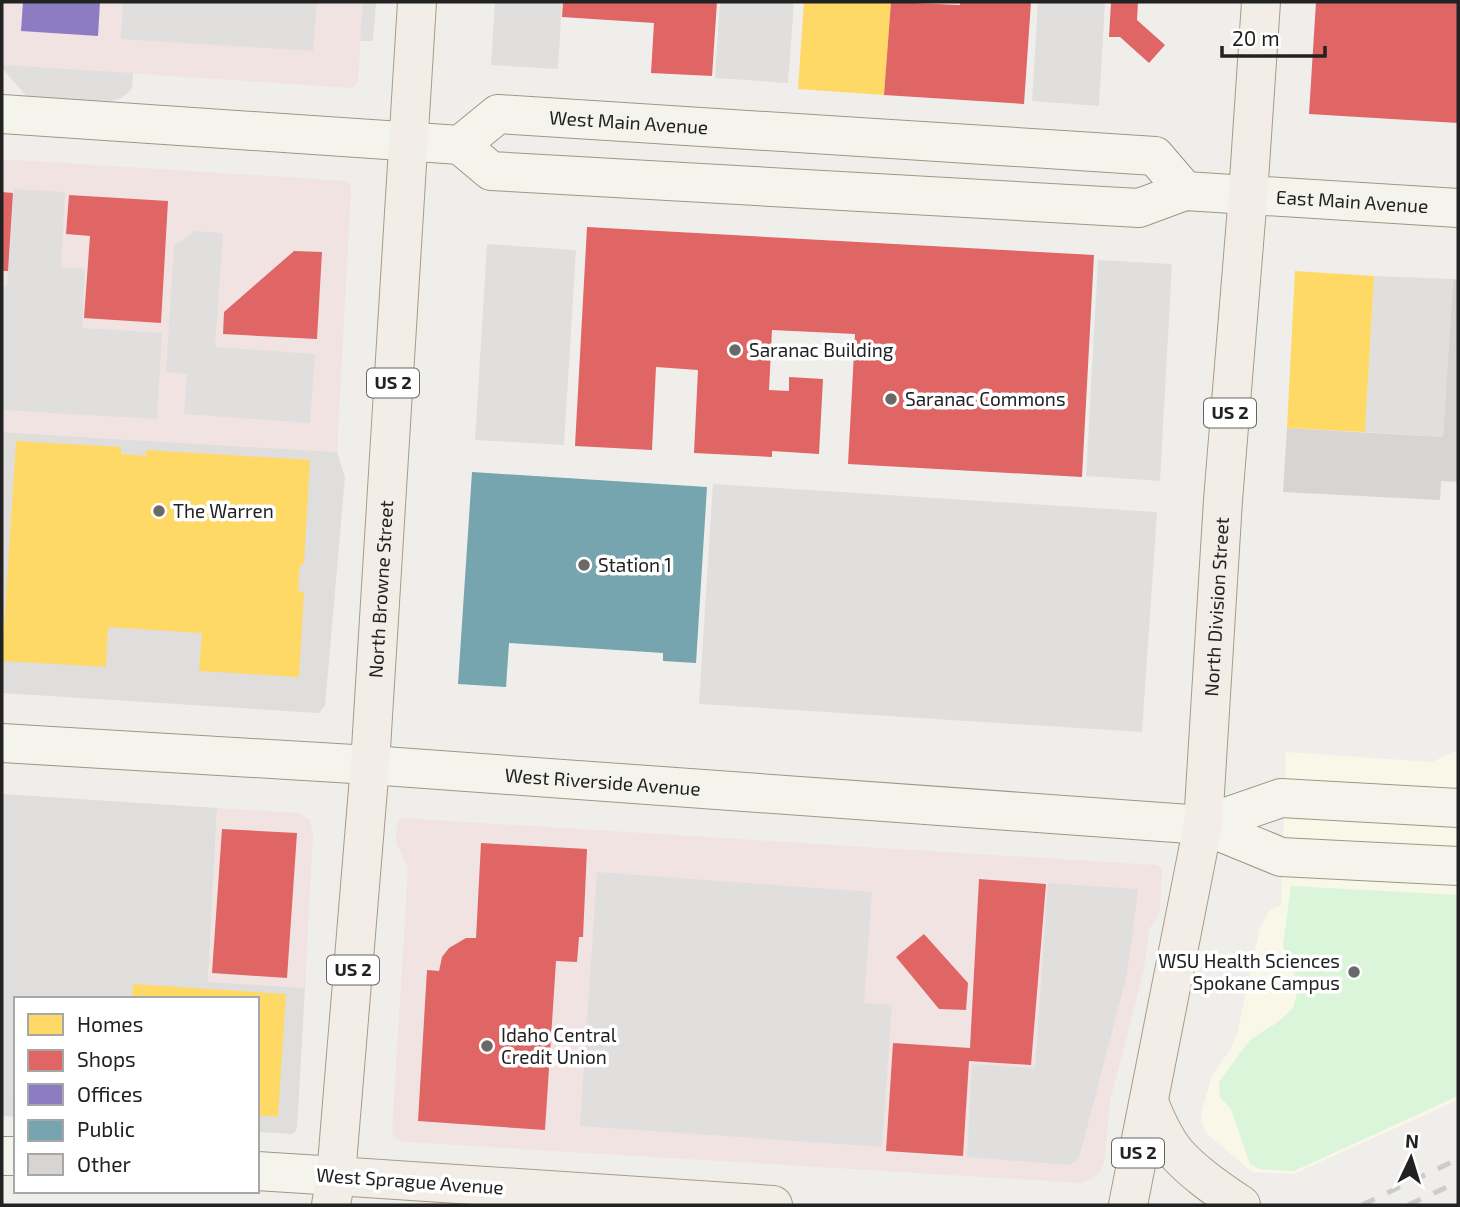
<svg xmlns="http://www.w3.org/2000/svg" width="1460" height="1207" viewBox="0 0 1460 1207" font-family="'Exo 2',sans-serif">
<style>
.residential{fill:#dfdedc}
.commercial{fill:#f1e3e1}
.education{fill:#f8f7e8}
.park{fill:#daf5da}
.parking{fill:#e0dfde}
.homes{fill:#ffd966}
.shops{fill:#e06666}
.offices{fill:#8e7cc3}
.public{fill:#76a5af}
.building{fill:#d7d4d2}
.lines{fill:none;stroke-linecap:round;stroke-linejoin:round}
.secondary-casing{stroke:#999a82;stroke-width:40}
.primary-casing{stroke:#a79c86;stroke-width:40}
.secondary{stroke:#f4f4ed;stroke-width:38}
.primary{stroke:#f3ede7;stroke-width:38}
.rail{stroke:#ccc;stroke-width:5;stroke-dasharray:14 14;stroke-linecap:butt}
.poi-dot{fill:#6a6968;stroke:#fff;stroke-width:2.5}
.labels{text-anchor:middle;stroke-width:7;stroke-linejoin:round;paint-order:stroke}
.shield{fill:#fff;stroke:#646464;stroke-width:2}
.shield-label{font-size:18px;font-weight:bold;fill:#222}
.street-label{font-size:19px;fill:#222;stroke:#fff}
.poi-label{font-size:19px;fill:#222;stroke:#fff;text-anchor:start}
</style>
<rect width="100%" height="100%" fill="#f0eeeb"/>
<path class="residential" d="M2,432l335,20 8,25 -20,229 -6,7 -317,-20z
M2,794l215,14 -9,173 97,7 -8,140 -2,4 -3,2 -35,-2v-133h-241v118l-14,-1z"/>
<path class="commercial" d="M2,2h361l-5,79 -2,4 -5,3 -349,-23z
M2,159l344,22 4,3 1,6 -14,262 -335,-20z
M217,808l81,5 12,7 3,14 -8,154 -97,-6z
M402,818l754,47 4,2 2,4 -2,38 -4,11 -7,9 -5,41 -34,131 -5,56 -4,13 -8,9 -12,4 -675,-41 -11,-3 -3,-7 16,-264 -12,-25 1,-19z"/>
<path class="education" d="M1458,750v350l-165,74 -41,-2 -46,-39 -5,-12 1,-11 10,-35 19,-26 6,-15 23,-107 10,-17 11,-5 5,-153 146,10z"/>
<path class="park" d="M1291,886l167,9v201l-164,75 -35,-2 -9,-5 -19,-55 -11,-12 -1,-15 31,-42 28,-18 15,-14 6,-21 -16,-41z"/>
<path class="parking" d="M123,2h194l-4,49 -192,-12z
M363,2h13l-3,39h-13z
M495,2h67l-4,67 -67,-4z
M720,2h74l-6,81 -73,-5z
M1038,2h67l-6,104 -67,-5z
M2,65l131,8 -1,15 -5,6 -7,4 -12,4 -81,-5 -25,-29z
M14,189l51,3 -4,75 24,2 -3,59 80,5 -5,86 -155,-9v-124h5z
M195,231l28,2 -8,114 100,7 -5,69 -126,-9 3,-40 -21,-2 8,-126z
M487,244l89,6 -12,195 -89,-5z
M1098,260l74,4 -12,217 -74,-5z
M1374,276l79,3 -10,158 -78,-5z
M713,484l444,28 -15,220 -443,-28z
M2,832l210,15 -7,132 -80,-5 -2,25h-107v99l-14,-1z
M597,872l275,20 -8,111 28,2 -10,142 -302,-21z
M1048,883l90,6 -5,43 -7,46 -47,180 -9,7 -103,-8 5,-93 63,4z"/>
<path class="homes" d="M804,2h87l-7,93 -86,-6z
M1295,271l79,5 -9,156 -78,-4z
M16,441l105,6v7l25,2v-6l164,10 -6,103 -4,2 -2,26 6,1 -5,85 -100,-6 3,-38 -94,-6 -2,40 -104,-6z
M133,984l153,10 -8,123 -21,-2v-116h-125z"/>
<path class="shops" d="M563,2h154l-5,74 -61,-3 3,-50 -92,-6z
M891,2l69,3v-3h71l-7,102 -140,-9z
M1111,2h27l-1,18 28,25 -16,18 -29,-26h-11z
M1316,2h142v121l-149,-9z
M2,192l11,1 -5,78h-6z
M69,195l99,6 -7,122 -77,-5 6,-82 -24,-2z
M587,227l507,28 -12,222 -234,-13 7,-130 -83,-4 -3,60 20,1v-14l34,2 -4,75 -47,-3v6l-78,-4 4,-83 -42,-3 -4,83 -77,-4z
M294,251l28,1 -5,87 -94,-5 1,-22z
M222,829l75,4 -10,145 -75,-5z
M481,843l106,6 -4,88h-4l-2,25 -21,-1 -11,169 -127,-9 9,-151 12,1 3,-14 7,-9 17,-10h10z
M979,879l67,5 -15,181 -62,-4 -6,95 -77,-5 7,-108 77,5z
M924,934l44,49 -2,27 -27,-1 -43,-52z"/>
<path class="offices" d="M23,2h77l-2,34 -77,-5z"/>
<path class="public" d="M472,472l235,15 -11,176 -33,-2v-8l-154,-10 -3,44 -48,-3z"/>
<path class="building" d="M1453,279l5,1v202l-17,-1 -1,19 -157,-8 4,-64 156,9z"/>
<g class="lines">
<g class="secondary-casing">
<g id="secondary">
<path id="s1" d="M2,114l458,31 38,-31 565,36 92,6 30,35"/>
<path id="s2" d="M460,145l31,26 648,37 46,-17 273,17"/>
<path id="s3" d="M2,743l368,22 833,60 78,32 177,9"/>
<path d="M1203,825l78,-27 177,10"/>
<path d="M2,1156h14"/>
<path d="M257,1171l79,5"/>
</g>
</g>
<g class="primary-casing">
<g id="primary">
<path d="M1149,1102c7,18 15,37 28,52 18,20 42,36 64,51"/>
<path d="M336,1176l437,29"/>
<path id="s4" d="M331,1205l5,-29 34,-411 47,-763"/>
<path id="s5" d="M1128,1205l75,-380 20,-325 25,-305 13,-193"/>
</g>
</g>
<use href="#secondary" class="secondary"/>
<use href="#primary" class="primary"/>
<path class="rail" d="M1362,1205l96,-46
M1408,1205l50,-23"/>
</g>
<g class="poi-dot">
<circle cx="735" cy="350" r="7"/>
<circle cx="891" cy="399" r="7"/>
<circle cx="159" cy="511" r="7"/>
<circle cx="584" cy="565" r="7"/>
<circle cx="1354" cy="972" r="7"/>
<circle cx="487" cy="1046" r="7"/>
</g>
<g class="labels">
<g class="shield">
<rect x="367" y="368.5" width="52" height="29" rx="5"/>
<rect x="1204" y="398.5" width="52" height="29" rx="5"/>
<rect x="327" y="955.5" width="52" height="29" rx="5"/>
<rect x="1112" y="1138.5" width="52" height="29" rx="5"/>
</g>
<g class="shield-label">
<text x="393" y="389">US 2</text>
<text x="1230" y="419">US 2</text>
<text x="353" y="976">US 2</text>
<text x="1138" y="1159">US 2</text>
</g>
<g class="street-label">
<text dy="7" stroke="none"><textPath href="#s1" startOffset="639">West Main Avenue</textPath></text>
<text dy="7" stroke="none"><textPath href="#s2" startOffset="906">East Main Avenue</textPath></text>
<text dy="7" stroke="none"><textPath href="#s4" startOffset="618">North Browne Street</textPath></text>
<text dy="7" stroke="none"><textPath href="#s5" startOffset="606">North Division Street</textPath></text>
<text dy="7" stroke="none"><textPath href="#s3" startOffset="602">West Riverside Avenue</textPath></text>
<text transform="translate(410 1181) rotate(4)" y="7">West Sprague Avenue</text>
</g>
<g class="poi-label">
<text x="749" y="357">Saranac Building</text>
<text x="905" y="406">Saranac Commons</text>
<text x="173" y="518">The Warren</text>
<text x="598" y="572">Station 1</text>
<text x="1340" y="968" text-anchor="end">WSU Health Sciences<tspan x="1340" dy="22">Spokane Campus</tspan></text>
<text x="501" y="1042">Idaho Central<tspan x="501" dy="22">Credit Union</tspan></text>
</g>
</g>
<rect width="1460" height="1207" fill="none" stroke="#222222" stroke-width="7"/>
<rect x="14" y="997" width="245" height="196" fill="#ffffff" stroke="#a7a7a7" stroke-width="2"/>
<rect x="28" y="1014" width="35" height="21" fill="#ffd966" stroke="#a7a7a7" stroke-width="2"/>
<text x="77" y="1032" font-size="21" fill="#222222">Homes</text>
<rect x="28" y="1050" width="35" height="21" fill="#e06666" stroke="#a7a7a7" stroke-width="2"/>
<text x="77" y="1067" font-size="21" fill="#222222">Shops</text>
<rect x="28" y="1084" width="35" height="21" fill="#8e7cc3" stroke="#a7a7a7" stroke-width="2"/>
<text x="77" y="1102" font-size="21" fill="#222222">Offices</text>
<rect x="28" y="1120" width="35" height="21" fill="#76a5af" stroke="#a7a7a7" stroke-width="2"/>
<text x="77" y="1137" font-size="21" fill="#222222">Public</text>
<rect x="28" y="1154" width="35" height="21" fill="#d7d4d2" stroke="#a7a7a7" stroke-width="2"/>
<text x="77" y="1172" font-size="21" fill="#222222">Other</text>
<g transform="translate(1411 1158) rotate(4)" stroke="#ffffff" stroke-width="5" paint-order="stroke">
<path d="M0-5L12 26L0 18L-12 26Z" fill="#222222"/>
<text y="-10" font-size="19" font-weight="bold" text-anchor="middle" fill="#222222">N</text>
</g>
<path d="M1222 46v10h103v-10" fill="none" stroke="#222222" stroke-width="3.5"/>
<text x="1232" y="46" font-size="21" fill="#222222" stroke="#ffffff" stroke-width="5" paint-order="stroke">20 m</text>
</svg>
